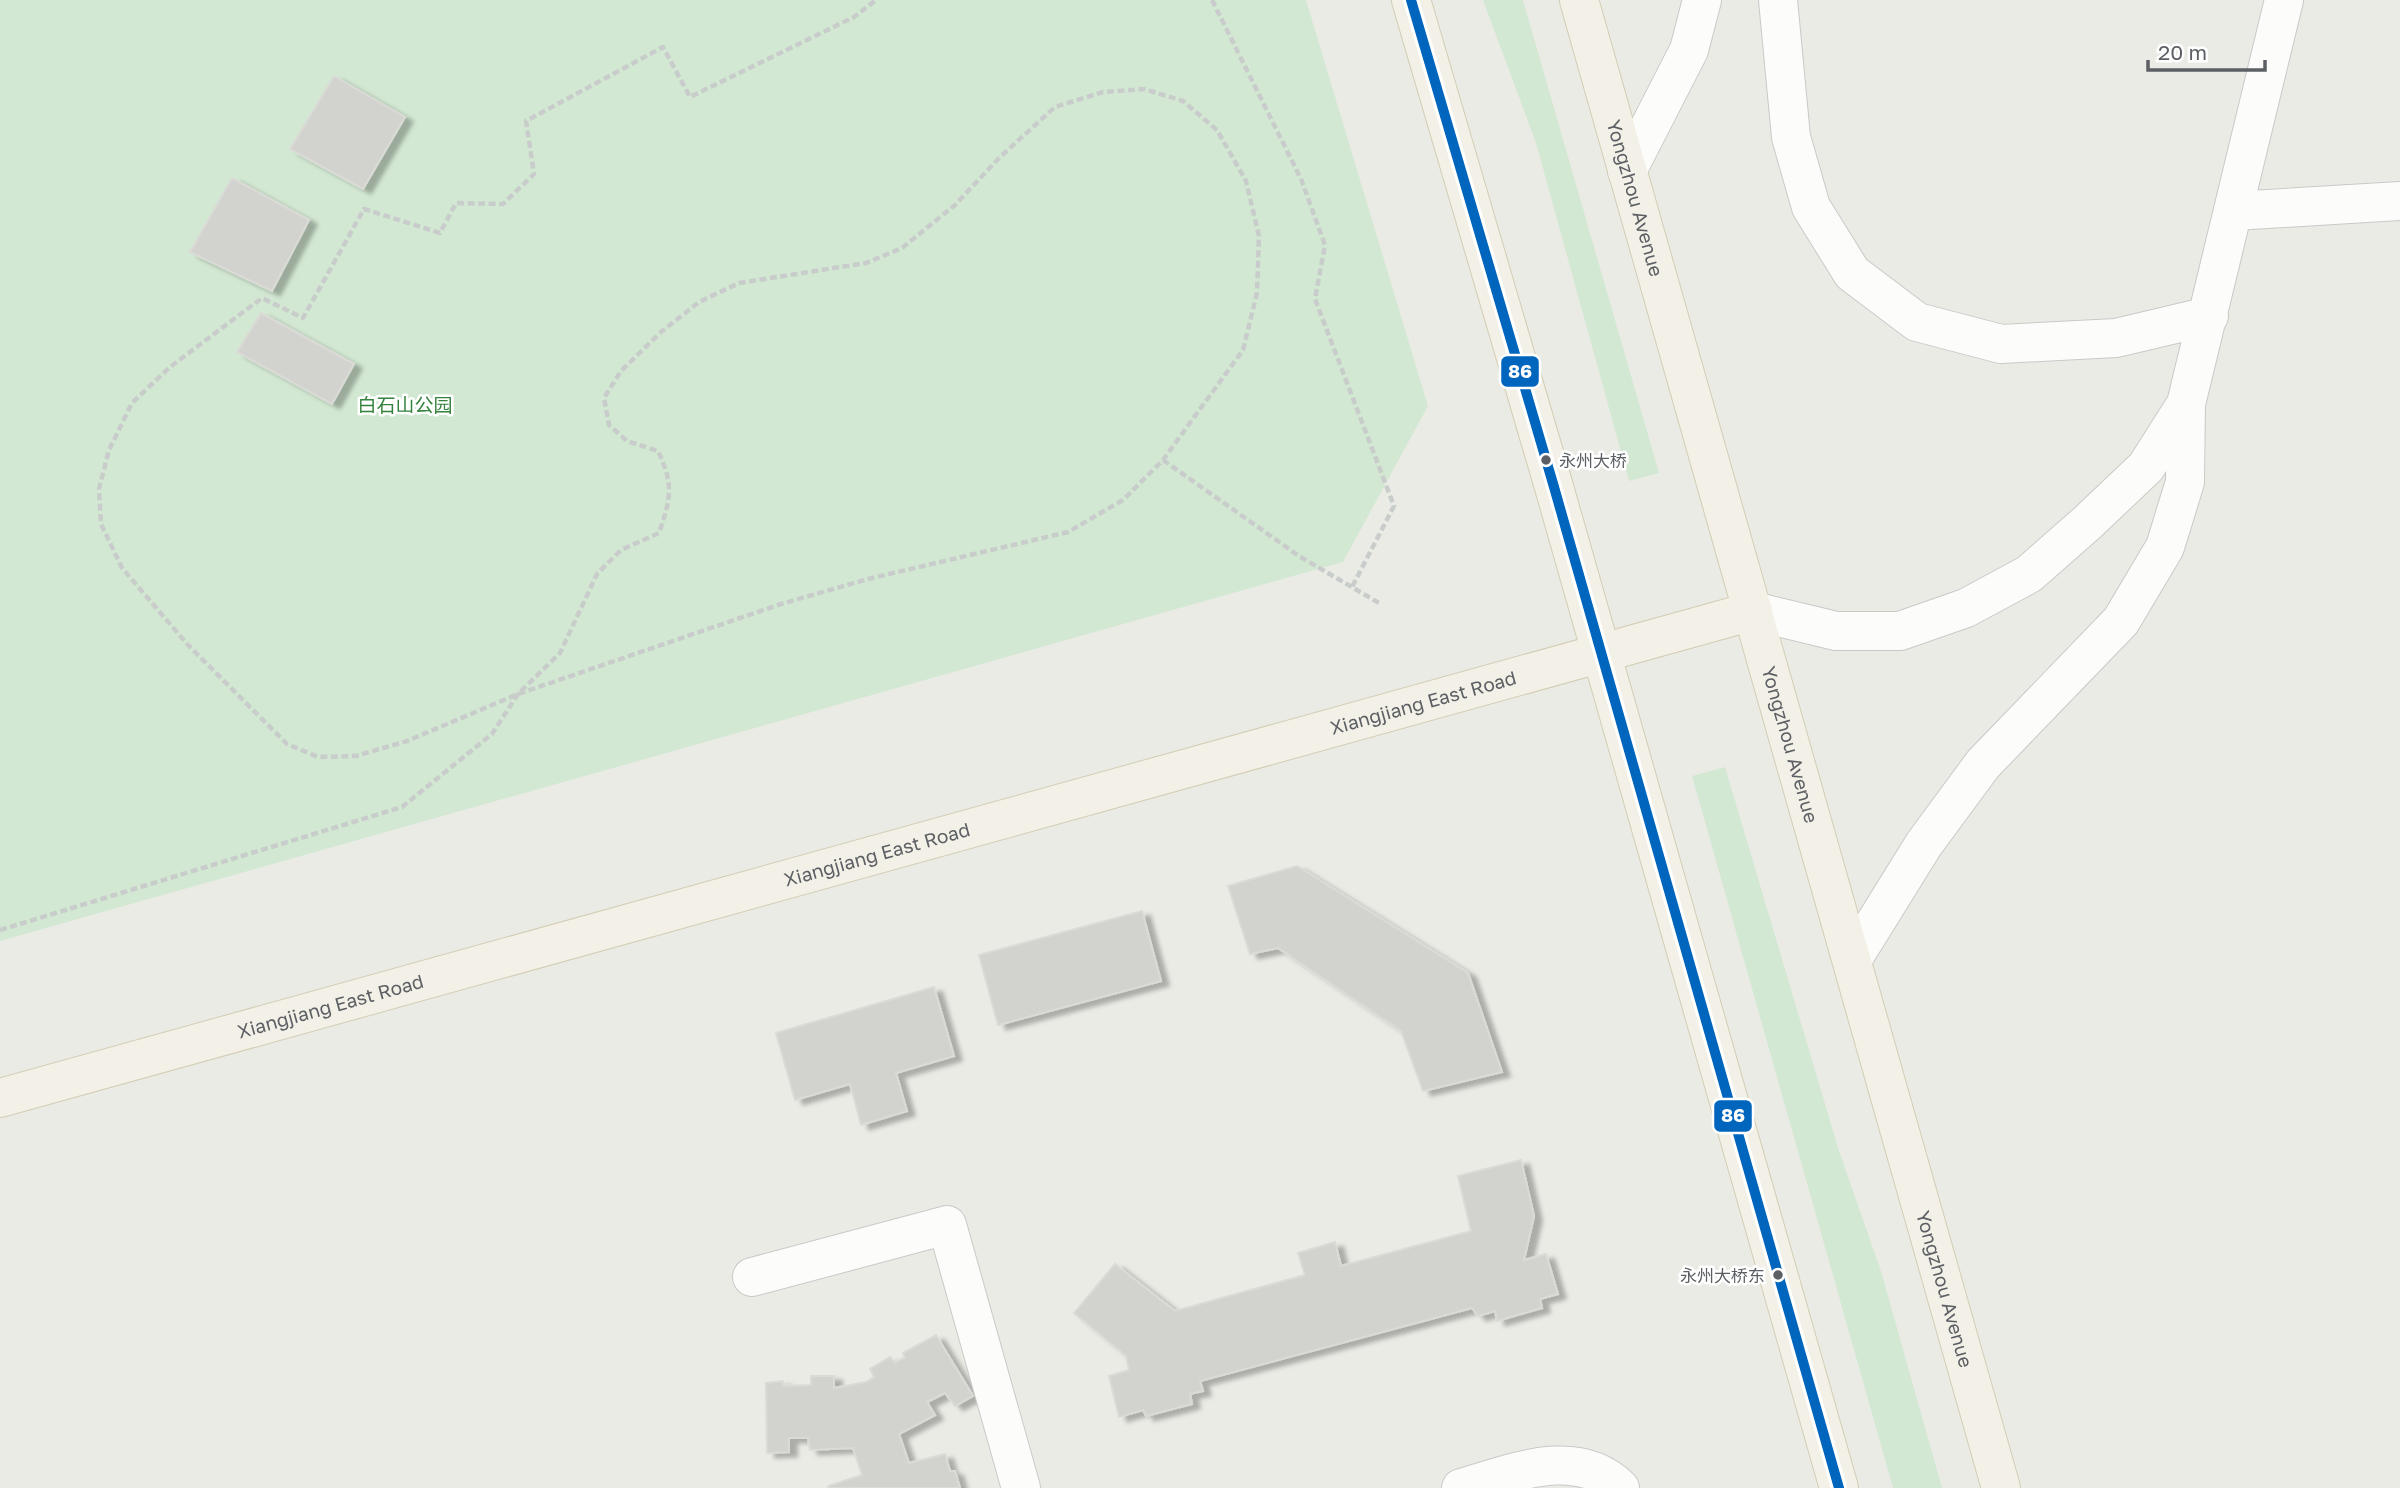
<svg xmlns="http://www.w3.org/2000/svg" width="2400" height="1488" viewBox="0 0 2400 1488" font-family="'Golos Text','Noto Sans SC',sans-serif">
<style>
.green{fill:#d3e8d3}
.building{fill:#d2d2cf;stroke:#dadad6;stroke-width:2;filter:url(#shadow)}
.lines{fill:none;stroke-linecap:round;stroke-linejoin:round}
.minor-casing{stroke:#c9c9c8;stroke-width:40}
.major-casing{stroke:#d3cdb4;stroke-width:40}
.path{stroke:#c8ccca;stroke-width:4.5;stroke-dasharray:7 3.5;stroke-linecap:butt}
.minor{stroke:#fcfcfb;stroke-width:38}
.major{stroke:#f3f1e7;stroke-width:38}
.bus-1-casing{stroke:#fff;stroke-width:16}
.bus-1{stroke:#0065bd;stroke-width:10}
.bus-dot{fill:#5c5f64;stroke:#fff;stroke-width:2.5}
.labels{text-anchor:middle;stroke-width:5;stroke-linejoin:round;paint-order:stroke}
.bus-label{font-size:17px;fill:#5c5f64;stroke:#fff;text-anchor:start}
.street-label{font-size:19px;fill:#5c5f64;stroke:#fff}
.park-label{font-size:19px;fill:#35823e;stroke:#fff}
.line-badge{stroke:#fff;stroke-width:2.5}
.badge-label{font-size:19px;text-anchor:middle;font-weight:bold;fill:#fff}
</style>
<defs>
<filter id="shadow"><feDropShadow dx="8" dy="4.5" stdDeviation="2" flood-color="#0004"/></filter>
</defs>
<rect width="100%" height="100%" fill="#ebebe6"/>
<path class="green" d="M0,0h1306l122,406 -85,156 -1343,379z
M1483,0h40l136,473 -30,8 -93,-338z
M1725,767l114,384 42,120 61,217h-49l-201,-712z"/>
<path class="building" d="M334,76l71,41 -42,72 -73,-40z
M232,178l77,42 -37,71 -82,-39z
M261,313l93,51 -22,40 -95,-52z
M1297,866l171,107 34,99 -79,19 -22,-60 -123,-83 -28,6 -22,-68z
M1142,911l19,70 -163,44 -19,-70z
M934,987l20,69 -58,17 11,38 -46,14 -11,-41 -55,16 -19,-67z
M1521,1160l13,56 -10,44 22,-6 12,40 -18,5 2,9 -45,13 -2,-10 -17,5 -6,-8 -272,73 3,10 -13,3 2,10 -46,12 -3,-6 -24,7 -10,-41 20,-6 -3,-14 -52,-43 41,-49 60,47 130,-36 -7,-22 37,-11 6,24 130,-35 -13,-55z
M936,1335l37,61 -18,10 -10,-13 -18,9 8,13 -36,19 10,29 36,-9 5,17h5l5,17h-131l-1,-2 34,-11 -9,-27 -43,2 -2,-12h-19v14l-22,1 -1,-70 17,-2v5l28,-1v-9h23v12l32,-6 8,-5 -4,-8 20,-12 5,6 10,-6 -2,-4z"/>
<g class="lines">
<g class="minor-casing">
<path id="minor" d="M1778,0l13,137 20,70 41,66 65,49 84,22 115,-6 93,-22
M1627,171l62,-121 13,-50
M2234,211l166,-10
M1753,611l83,20h64l66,-23 63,-34 58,-51 59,-56 40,-63 98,-404
M1852,960l72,-116 59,-80 138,-143 44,-74 20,-65 1,-78
M752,1277l195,-52 74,263
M1461,1488c50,-14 115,-43 159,0"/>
</g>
<g class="major-casing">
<g id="major">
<path d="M1411,0l143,487 285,1001"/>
<path id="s1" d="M1579,0l422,1488"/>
<path id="s2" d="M0,1098l1753,-487"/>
</g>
</g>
<path class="path" d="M1212,0l89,179 24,66 -10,54 79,207 -42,81
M1163,460l136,96 80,47
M0,930l402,-123 90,-73 26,-40 42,-41 37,-79 24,-24 38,-17c12,-35 15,-48 -1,-82l-31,-10 -18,-16 -5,-27 17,-27 40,-39 38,-30 40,-19 127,-20 36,-15 53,-43 44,-47 56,-51 48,-15 41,-3 39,12 34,29 29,51 13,55 -2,57 -14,57 -80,110 -40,40 -55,32 -200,47 -87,25 -263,90 -111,47 -51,15 -38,1 -31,-13 -99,-99 -66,-77 -21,-44 -2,-35 10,-39 23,-47 38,-36 92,-69 41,20 61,-109 76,24 16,-30 47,1 31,-30 -8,-53 137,-74 27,50 164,-80 22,-17"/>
<use href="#minor" class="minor"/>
<use href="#major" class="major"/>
<g class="bus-1-casing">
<path id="bus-1" d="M1411,0l143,487 285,1001"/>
</g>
<use href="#bus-1" class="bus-1"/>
</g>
<g class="bus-dot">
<circle cx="1546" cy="460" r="6"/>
<circle cx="1778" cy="1275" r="6"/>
</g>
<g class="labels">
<g class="bus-label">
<text x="1559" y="467">永州大桥</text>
<text x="1765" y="1282" text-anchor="end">永州大桥东</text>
</g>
<g class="street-label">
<text dy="7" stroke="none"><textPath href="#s1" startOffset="206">Yongzhou Avenue</textPath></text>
<text dy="7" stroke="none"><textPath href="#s2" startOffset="1477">Xiangjiang East Road</textPath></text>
<text dy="7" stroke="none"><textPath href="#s1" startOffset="774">Yongzhou Avenue</textPath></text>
<text dy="7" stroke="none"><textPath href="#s2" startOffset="910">Xiangjiang East Road</textPath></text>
<text dy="7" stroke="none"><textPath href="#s2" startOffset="343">Xiangjiang East Road</textPath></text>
<text dy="7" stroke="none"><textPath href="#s1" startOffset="1340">Yongzhou Avenue</textPath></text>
</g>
<g class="park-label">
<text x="405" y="412">白石山公园</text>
</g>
</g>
<g class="line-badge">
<rect x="1500" y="355" width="40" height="33" rx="7" fill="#0065bd"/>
<rect x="1713" y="1099" width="40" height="34" rx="7" fill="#0065bd"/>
</g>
<g class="badge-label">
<text x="1520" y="378">86</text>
<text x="1733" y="1122">86</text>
</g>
<path d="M2148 60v10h117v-10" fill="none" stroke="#5c5f64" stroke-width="3.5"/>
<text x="2158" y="60" font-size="21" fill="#5c5f64" stroke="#ffffff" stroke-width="5" paint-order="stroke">20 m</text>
</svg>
